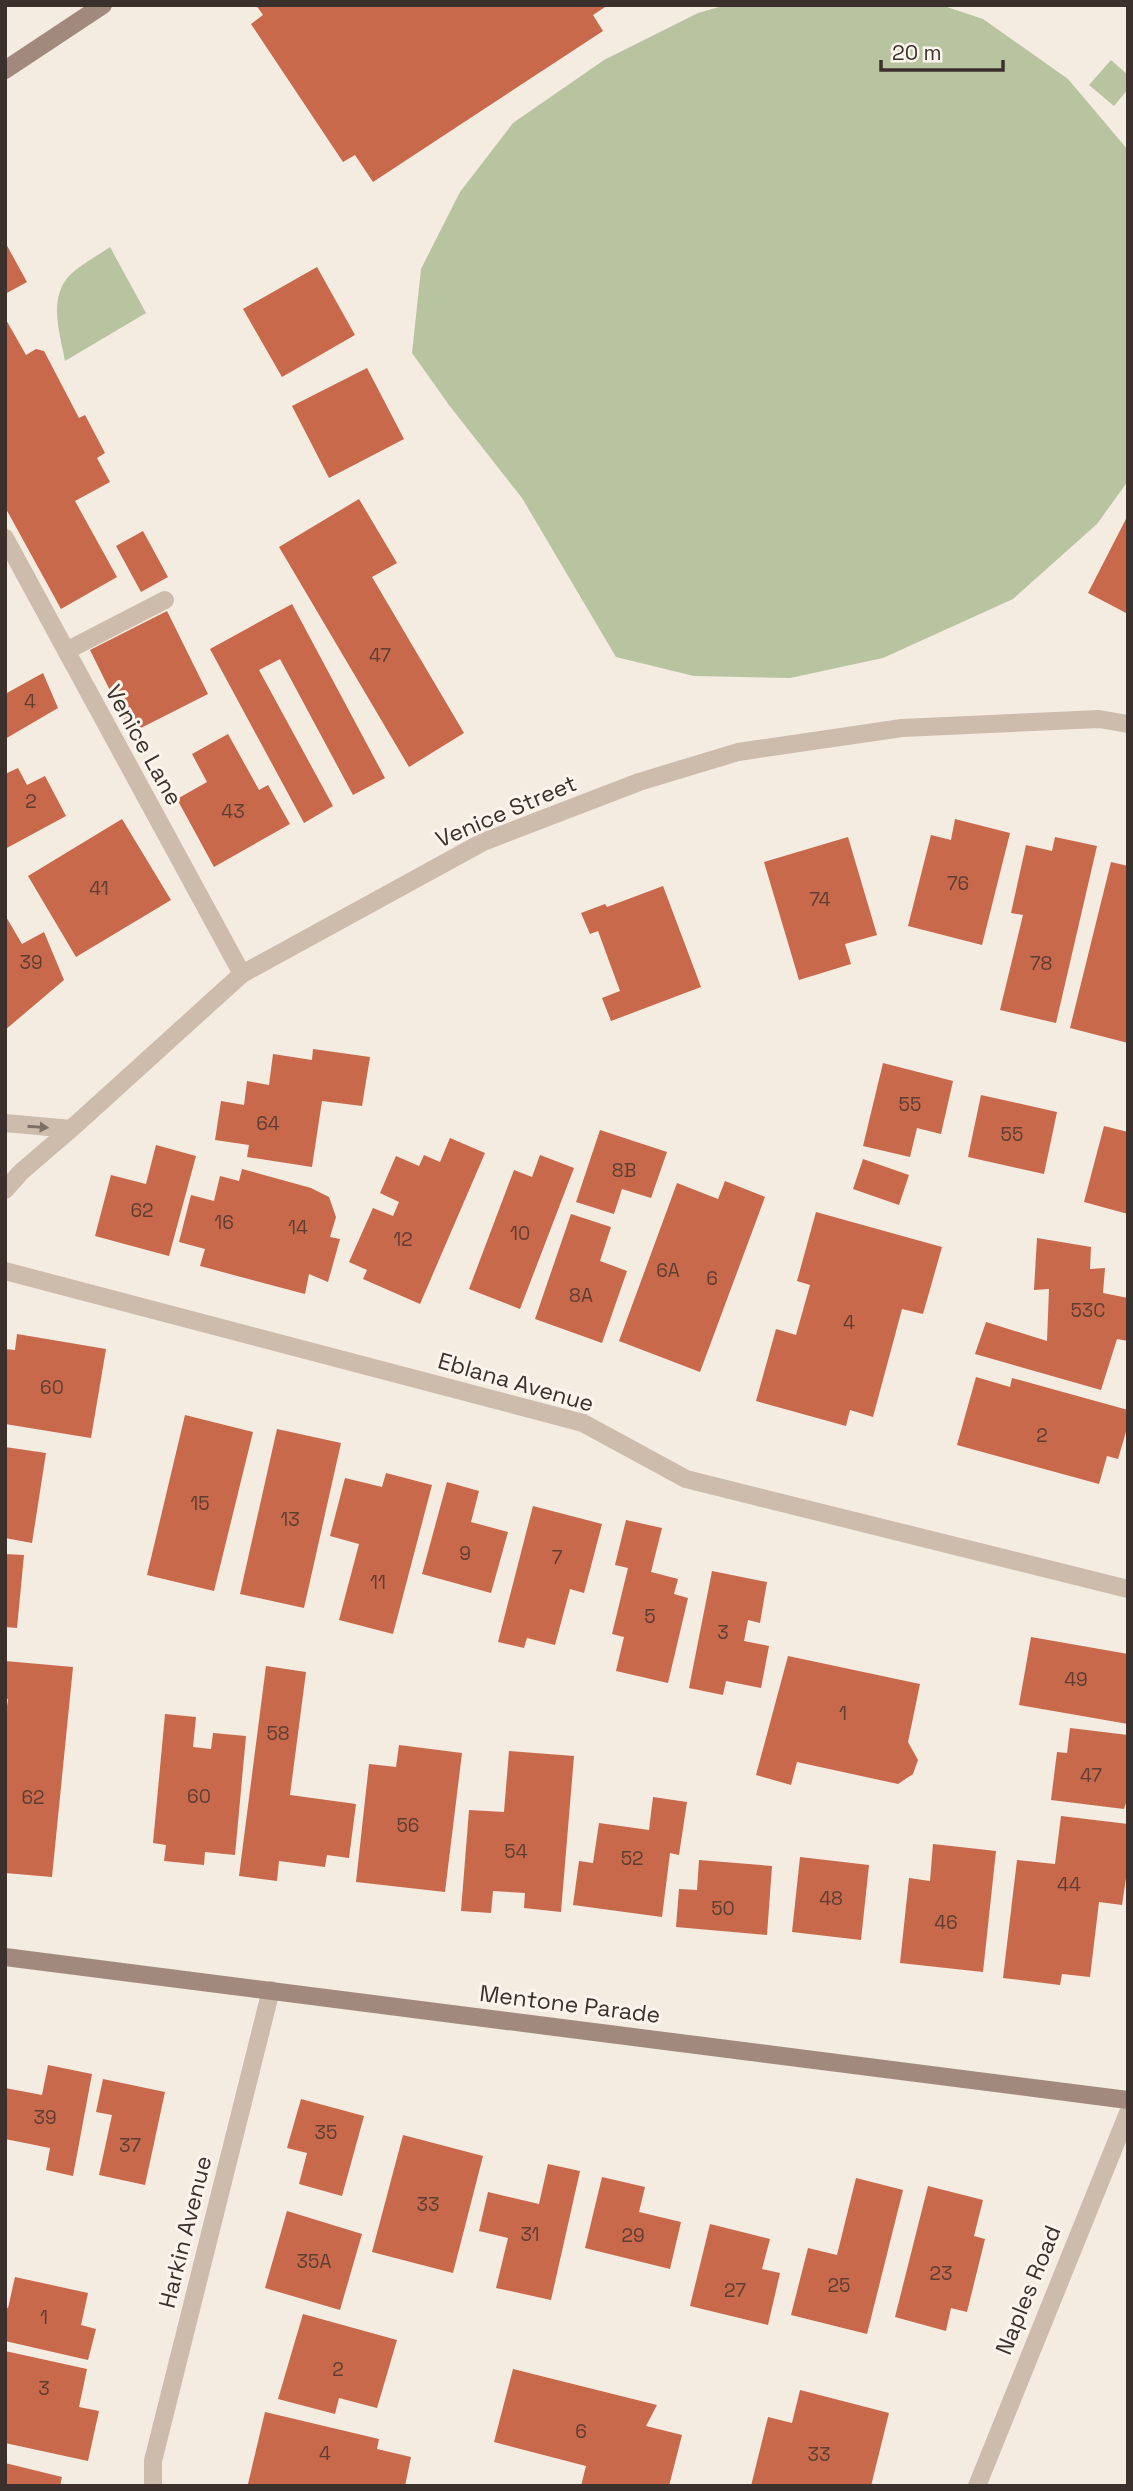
<svg xmlns="http://www.w3.org/2000/svg" width="1133" height="2491" viewBox="0 0 1133 2491" font-family="'Space Grotesk',sans-serif">
<style>
.green{fill:#b8c4a0}
.building{fill:#c8694b}
.lines{fill:none;stroke-linecap:round;stroke-linejoin:round}
.lane{stroke:#cdbbac;stroke-width:18}
.street{stroke:#cdbbac;stroke-width:18}
.secondary{stroke:#a18a7d;stroke-width:18}
.oneway{fill:#7d6f65}
.labels{text-anchor:middle;stroke-width:6;stroke-linejoin:round;paint-order:stroke}
.number-label{font-size:19px;fill:#5e3e33}
.street-label{font-size:23px;fill:#3b302b;stroke:#fbf5ee}
</style>
<rect width="100%" height="100%" fill="#f4ebe1"/>
<path class="green" d="M726,5h215l42,14 85,60 60,71v331l-31,43 -84,75 -130,59 -93,20 -96,-2 -78,-19 -94,-159 -73,-93 -37,-52 9,-84 39,-77 53,-69 91,-63 94,-47z
M1111,60l17,15v14l-14,17 -25,-21z
M110,247l36,66 -81,48c-5,-28 -17,-62 4,-85 11,-11 28,-20 41,-29z"/>
<path class="building" d="M256,5h352l-15,10 10,16 -230,151 -18,-27 -12,7 -92,-138 12,-9z
M5,242l22,40 -22,12z
M317,267l38,68 -73,42 -39,-68z
M5,318l21,37 10,-6 8,2 35,67 6,-3 20,38 -8,5 13,24 -35,19 42,76 -56,32 -56,-102z
M367,368l37,71 -75,39 -37,-72z
M359,499l38,64 -25,14 92,156 -55,34 -130,-220z
M1128,515v99l-40,-21z
M143,531l25,46 -27,15 -25,-46z
M292,604l93,174 -32,17 -73,-136 -21,11 74,136 -29,17 -94,-174z
M167,611l41,83 -77,39 -41,-83z
M43,673l15,35 -53,31v-45z
M228,734l31,56 9,-5 22,39 -76,43 -37,-68 30,-17 -15,-28z
M18,768l9,17 18,-9 21,40 -61,33v-75z
M122,819l49,81 -95,57 -48,-81z
M955,819l55,14 -28,112 -74,-19 23,-91 20,5z
M848,837l29,98 -32,9 6,20 -52,16 -35,-118z
M1055,837l42,9 -41,177 -56,-13 23,-95 -12,-2 15,-68 26,6z
M1111,862l17,4v177l-58,-15z
M663,886l38,101 -90,34 -9,-23 18,-7 -22,-60 -8,3 -9,-21 24,-9 2,3z
M5,915l17,29 22,-12 20,48 -59,50z
M313,1049l57,8 -8,49 -40,-5 -10,66 -65,-10 2,-12 -34,-5 6,-39 23,4 3,-24 22,4 4,-31 39,6z
M883,1063l70,18 -12,53 -24,-6 -7,29 -47,-11z
M981,1095l76,17 -13,62 -76,-17z
M1104,1126l24,6v82l-44,-12z
M600,1130l67,22 -16,46 -29,-9 -8,25 -38,-12z
M450,1138l35,15 -65,151 -57,-25 4,-9 -18,-8 24,-54 20,8 6,-14 -19,-9 16,-37 23,10 5,-11 16,7z
M156,1145l40,11 -27,100 -74,-20 16,-61 35,9z
M540,1155l34,13 -54,141 -51,-20 45,-119 18,7z
M863,1159l46,16 -10,30 -46,-16z
M242,1169l69,19 18,9 7,20 -6,20 10,2 -12,43 -19,-8 -4,20 -105,-28 5,-17 -26,-7 12,-47 23,6 6,-25 19,5z
M725,1181l40,16 -65,175 -81,-31 58,-158 41,16z
M816,1212l126,35 -19,67 -21,-5 -29,108 -23,-7 -4,16 -90,-25 20,-72 20,6 14,-50 -13,-4z
M571,1214l40,13 -11,34 27,10 -25,72 -67,-24z
M1037,1238l54,9 -1,22 15,-1 -2,25 25,5v43l-11,-2 -16,51 -126,-36 11,-32 61,19 2,-52 -15,1z
M17,1334l89,15 -15,89 -86,-14v-75l10,1z
M976,1377l34,10 2,-9 116,32v15l-10,34 -11,-3 -8,28 -142,-39z
M185,1415l68,17 -39,159 -67,-16z
M277,1429l64,14 -37,165 -64,-14z
M5,1447l41,6 -14,90 -27,-5z
M386,1473l46,12 -39,149 -54,-14 20,-76 -29,-8 15,-58 37,9z
M447,1482l32,9 -8,31 37,10 -17,61 -69,-19z
M533,1506l69,18 -18,69 -14,-4 -15,56 -28,-7 -3,10 -26,-6z
M626,1520l36,8 -11,44 27,7 -4,15 14,4 -20,85 -52,-12 8,-34 -12,-3 16,-66 -13,-3z
M5,1554l19,1 -7,73 -12,-1z
M712,1571l55,11 -7,41 -12,-3 -4,21 25,5 -8,42 -35,-7 -3,14 -34,-7z
M1031,1637l97,17v70l-109,-19z
M788,1656l132,28 -12,58 10,18 -5,14 -15,10 -101,-22 -6,23 -35,-10z
M5,1661l68,6 -21,210 -47,-4v-151l3,-23h-3z
M266,1666l40,6 -16,123 66,9 -7,54 -22,-3 -2,12 -46,-6 -2,20 -38,-5z
M165,1714l31,3 -3,30 18,2 2,-16 33,3 -11,119 -30,-3 -1,13 -40,-4 2,-16 -13,-2z
M1070,1728l58,7v62l-4,12 -73,-9 6,-48 10,1z
M399,1745l63,8 -17,139 -89,-10 13,-118 27,3z
M509,1751l65,5 -13,156 -37,-4 1,-15 -32,-2 -2,22 -30,-2 8,-101 35,2z
M653,1797l34,5 -8,53 -9,-2 -8,64 -89,-12 6,-44 14,2 6,-40 50,7z
M1061,1816l67,8v41l-6,40 -23,-3 -9,75 -28,-3 -2,11 -57,-7 14,-118 38,4z
M933,1844l63,7 -13,121 -83,-9 9,-85 21,3z
M800,1857l69,8 -8,75 -69,-8z
M699,1860l73,6 -5,69 -91,-8 3,-38 18,1z
M48,2065l44,9 -19,102 -27,-6 4,-22 -45,-9v-51l37,7z
M103,2079l62,13 -20,93 -46,-10 13,-60 -16,-3z
M301,2099l63,17 -22,80 -43,-12 8,-31 -20,-5z
M403,2135l80,21 -30,117 -81,-21z
M548,2164l32,7 -29,129 -55,-12 12,-50 -29,-7 9,-39 51,12z
M602,2177l43,10 -6,25 42,10 -11,47 -85,-21z
M856,2178l47,12 -36,144 -76,-19 17,-67 29,7z
M928,2186l55,14 -9,36 11,3 -18,73 -16,-4 -5,23 -51,-14z
M287,2211l75,23 -22,76 -75,-22z
M710,2224l60,15 -8,30 18,4 -12,52 -78,-19z
M15,2277l73,16 -7,32 15,4 -8,31 -83,-19v-34l3,1z
M303,2314l94,26 -20,68 -38,-10 -4,16 -57,-15z
M5,2351l82,18 -8,38 20,4 -11,50 -83,-18z
M513,2369l144,36 -11,21 36,9 -13,51h-88l5,-20 -92,-24z
M800,2390l89,23 -18,73h-120l17,-69 24,6z
M265,2412l114,27 -2,10 34,8 -6,29h-149l-8,-2z
M5,2463l57,14 -2,9h-55z"/>
<g class="lines">
<path class="lane" d="M5,538l237,436
M66,651l99,-51"/>
<path class="street" d="M5,1123l66,6
M5,1190l16,-18 50,-43 171,-155 241,-132 156,-60 99,-30 164,-24 197,-9 29,5
M5,1271l578,152 103,56 442,110
M153,2486v-25l118,-471
M977,2486l151,-373"/>
<path class="secondary" d="M5,70l98,-65
M5,1957l1123,143"/>
</g>
<defs><path id="oneway-solid" d="M-6-.8H1V-3.2L6.5 0L1 3.2V.8H-6Z" transform="scale(1.75)"/></defs>
<use class="oneway" href="#oneway-solid" transform="translate(38 1127) rotate(4)"/>
<g class="labels">
<g class="number-label">
<text x="380" y="662">47</text>
<text x="30" y="708">4</text>
<text x="31" y="808">2</text>
<text x="233" y="818">43</text>
<text x="958" y="890">76</text>
<text x="99" y="895">41</text>
<text x="820" y="906">74</text>
<text x="31" y="969">39</text>
<text x="1041" y="970">78</text>
<text x="910" y="1111">55</text>
<text x="268" y="1130">64</text>
<text x="1012" y="1141">55</text>
<text x="624" y="1177">8B</text>
<text x="142" y="1217">62</text>
<text x="224" y="1229">16</text>
<text x="298" y="1234">14</text>
<text x="520" y="1240">10</text>
<text x="403" y="1246">12</text>
<text x="668" y="1277">6A</text>
<text x="712" y="1285">6</text>
<text x="581" y="1302">8A</text>
<text x="1088" y="1317">53C</text>
<text x="849" y="1329">4</text>
<text x="52" y="1394">60</text>
<text x="1042" y="1442">2</text>
<text x="200" y="1510">15</text>
<text x="290" y="1526">13</text>
<text x="465" y="1560">9</text>
<text x="557" y="1564">7</text>
<text x="378" y="1589">11</text>
<text x="650" y="1623">5</text>
<text x="723" y="1639">3</text>
<text x="1076" y="1686">49</text>
<text x="843" y="1720">1</text>
<text x="278" y="1740">58</text>
<text x="1091" y="1782">47</text>
<text x="199" y="1803">60</text>
<text x="33" y="1804">62</text>
<text x="408" y="1832">56</text>
<text x="516" y="1858">54</text>
<text x="632" y="1865">52</text>
<text x="1069" y="1891">44</text>
<text x="831" y="1905">48</text>
<text x="723" y="1915">50</text>
<text x="946" y="1929">46</text>
<text x="45" y="2124">39</text>
<text x="326" y="2139">35</text>
<text x="130" y="2152">37</text>
<text x="428" y="2211">33</text>
<text x="530" y="2241">31</text>
<text x="633" y="2242">29</text>
<text x="314" y="2268">35A</text>
<text x="941" y="2280">23</text>
<text x="839" y="2292">25</text>
<text x="735" y="2297">27</text>
<text x="44" y="2324">1</text>
<text x="338" y="2376">2</text>
<text x="44" y="2395">3</text>
<text x="581" y="2438">6</text>
<text x="325" y="2460">4</text>
<text x="819" y="2461">33</text>
</g>
<g class="street-label">
<text transform="translate(144 745) rotate(61)" y="8">Venice Lane</text>
<text transform="translate(506 811) rotate(-23)" y="8">Venice Street</text>
<text transform="translate(516 1382) rotate(16)" y="8">Eblana Avenue</text>
<text transform="translate(570 2004) rotate(7)" y="8">Mentone Parade</text>
<text transform="translate(185 2232) rotate(-76)" y="8">Harkin Avenue</text>
<text transform="translate(1028 2290) rotate(-68)" y="8">Naples Road</text>
</g>
</g>
<rect width="1133" height="2491" fill="none" stroke="#3b302b" stroke-width="14"/>
<path d="M881 60v10h122v-10" fill="none" stroke="#3b302b" stroke-width="3.5"/>
<text x="892" y="60" font-size="21" fill="#3b302b" stroke="#fbf5ee" stroke-width="5" paint-order="stroke">20 m</text>
</svg>
